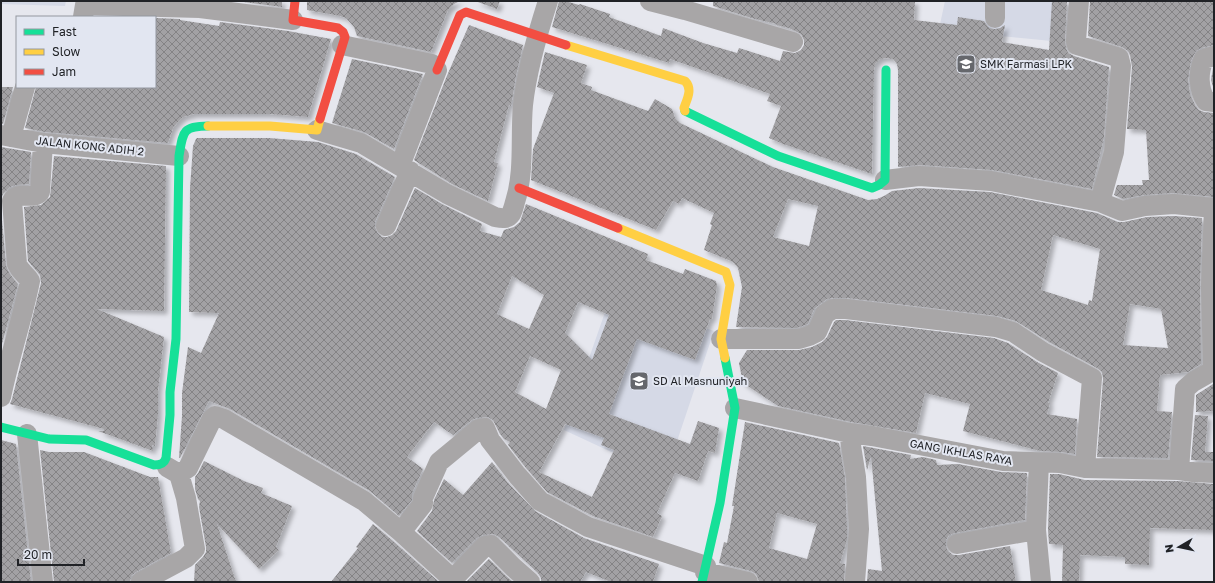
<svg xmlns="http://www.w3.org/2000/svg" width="1215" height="583" viewBox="0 0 1215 583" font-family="'Golos Text',sans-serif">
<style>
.built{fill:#d5d9e6}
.building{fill:url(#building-cross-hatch);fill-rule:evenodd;filter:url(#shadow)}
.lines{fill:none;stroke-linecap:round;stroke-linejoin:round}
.street{stroke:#a8a6a7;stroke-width:20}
.fast{stroke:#16e098;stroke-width:9}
.slow{stroke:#ffcf43;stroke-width:9}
.jam{stroke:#f24e42;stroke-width:9}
.labels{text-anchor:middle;stroke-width:4;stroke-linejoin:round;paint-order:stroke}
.poi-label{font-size:11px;fill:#202226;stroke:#e2e6f1;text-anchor:start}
.street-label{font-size:11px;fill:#202226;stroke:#e2e6f1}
</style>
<defs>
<pattern id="building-cross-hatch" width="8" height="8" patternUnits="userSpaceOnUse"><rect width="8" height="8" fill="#a2a1a4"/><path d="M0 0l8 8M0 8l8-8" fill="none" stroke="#848385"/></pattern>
<filter id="shadow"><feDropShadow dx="3.5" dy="3.5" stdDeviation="2" flood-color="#0004"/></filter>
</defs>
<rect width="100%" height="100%" fill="#e6e7ee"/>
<path class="built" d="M1,1h65l-1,5 -64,-2z
M945,1h118l-1,41 -61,-6 -74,49z
M611,295l103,36 -49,146 -101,-47z"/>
<path class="building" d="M236,1h46v6z
M307,1h153l-6,3 -6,6 -17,42 -74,-16 -3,-9 -8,-9 -6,-2 -33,-6z
M475,1h25l-3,8z
M559,1h6l14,4 1,-1 30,10 -1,3 52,19 2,-8 40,15 34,10 2,-5 41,13 3,-10 12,2 6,-3 3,-5v-5l-3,-6 -12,-6 -13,-3 1,-1 -22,-5 -42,-13v-5h202l-1,19 43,5 1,-8 26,4 5,7 6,1 5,-1 5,-3 -3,17 47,8 3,-49h15l-2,39 1,8 2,5 6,3 35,11 -5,70 -12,52 -100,-19 -72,-5 -22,2v-97l-1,-6 -4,-5 -7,-1 -6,1 -5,5 -1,6 -2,104 -89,-30 -14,-6 12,-32 -14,-5 3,-7 -100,-35 -1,4 -117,-36z
M1090,1h124v44l-13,3 -5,3 -5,10 -3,19 2,14 6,13 3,3 5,2 10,1v84l-41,-4 -29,2 -21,4 -9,-4 3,-10h26l-1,-5h7l-3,-50 -19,-1 5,-62 -2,-12 -2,-4 -6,-4 -34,-11z
M155,18l25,1v1l39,6 1,-4 68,9 43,8 -23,78 -38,-3h-76l-11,3 -6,6 -4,5 -5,15 -123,-11 -20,-4 11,-41h119z
M469,25l54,20 -7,31 -5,30 -2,-1 -15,57 4,1 -10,38 -36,-17 -38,-24 32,-82z
M545,52l42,13 -6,18 11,4 -1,3 57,21 7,-12 17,10 3,9 5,5 93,44 95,33 9,-1 7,-3 8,-5 27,-3 71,4 107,21 21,9h6l23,-5 27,-1 28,2 -2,69 1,77 -13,8 -28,3 -3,36 15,1 -4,46 -71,-1 6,-78 -1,-7 -5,-4 -48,-26 -33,-21 -19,-5 -150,-18h-14l-6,1 -8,6 -5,4 -6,15 -11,4 -61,-1 6,-40 -4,-19 -3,-4 -4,-3 -27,-11 8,-25 -2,-1 4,-11 -32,-15 -3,6 -6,-3 -17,29 -125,-50 2,-31 21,-56 -17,-6zM788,199l30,7 -9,40 -36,-9zM1053,235l47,14 -8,52 -3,-1 -1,5 -47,-15zM1130,304l31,5 7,39 -45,-3z
M352,59l71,15 -29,75 -30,-17 -32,-9z
M1213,68h1v22l-3,-10z
M1,87h12l-10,37h-2z
M269,138l49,4 38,12 39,23 -20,45v5l2,5 5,5h5l5,-2 4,-4 19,-43 27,16 40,20 -2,7 21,6 3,-7 10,-3 6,-5 6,-18 122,50 -2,6 37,14 2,-5 31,12 1,5 -5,33h-2l-15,41 -58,-21 -28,75 81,30 8,-23 21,7 -4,25 -7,-2 -10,30 -23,-8 -18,40 5,3 -9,21 -60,-21 -46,-24 -21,-24 -18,-23 2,-3 -6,-3 -4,-5 -7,-14 -5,-3 -11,1 -5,2 -19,15 -19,-13 -27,35 16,12 -11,24v7l-13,16 -29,-25 -140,-82 -21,-8 -29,57h-1l3,-42v-23l6,-46 13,6 18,-40 -30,-1 1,-124 3,-42 3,-7 1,-1zM512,276l32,19 -15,34 -32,-15zM578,302l31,13 -17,45 -27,-27zM530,356l31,14 -15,39 -31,-17zM565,424l39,14 -3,7 13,5 -22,47 -53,-25z
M1,147l30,5 -2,32 -13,1 -6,2 -7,7 -2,6z
M54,156l112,10 -2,145 -67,-2 67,28 -6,54v23l-3,32 -3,-1 1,6 -55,-20h6v-2l-94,-25 2,-5 29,-116 -1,-8 -12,-14 -4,-54 17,-2 9,-8z
M1,208l5,57 3,8 9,11 -16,60h-1z
M836,320h9l149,18 14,5 29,19 21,11 -10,30h2l-3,11 30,5 -2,35 -14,-2 -21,-1 -77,-20 7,-27 -45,-11 -9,40 -65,-11 -73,-16 -35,-23 -4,-20 8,-13h52l13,-3 10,-5 5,-5 7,-15z
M1213,384h1v27l-18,1v-17z
M1195,415l13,1 -3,36h9v9l-23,-1z
M745,422l94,21 6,35 2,51v11l-7,23 5,1 -1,18h-85l-3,-8 -5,-3 -32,-8 5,-21 3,1 7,-37h-2zM777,513l40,11 -10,35 -38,-11z
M1,440l15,4 15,138h-30z
M863,446l48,9 -1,4 13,-2 13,3 1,5 21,-1 43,8 26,1 -2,47 -70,13 -6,2 -3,5v6l2,5 5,4h6l51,-9 6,36h-149l1,-13 14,2 -11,-115 -4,14z
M40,450l9,2h35l66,25h8l13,76 -35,19 -5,4 -1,6h-76z
M204,461l40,20 19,7 -2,5 31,13 -16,41 3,3 -20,19 -42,-45 19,58h-42l1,-17 8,-8 3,-5v-5l-7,-40 1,-6 -2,-2 -3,-10v-12l3,-4z
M492,462l16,21 27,28 49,27 75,26 -6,18h-42l-25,-10 -6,10h-39v-4l-3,-5 -39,-36 -5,-3 -11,1 -6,3 -25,25 -35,-32 15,-20 2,-11 10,-21 19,16z
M1050,474h9l26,6 93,1 36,3v46l-64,-2 -1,37 -24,-1v-7l-45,-2 -1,27h-17l1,-37 -14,-1 -1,-14z
M373,524l20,17 46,41h-108l27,-34 -2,-1z
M489,559l16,16 8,7h-47z"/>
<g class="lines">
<path class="street" d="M650,1l35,9 108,32
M995,1v17
M1079,1l-3,40 1,4 40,12 2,1 2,8 -7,86 -14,50
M83,17l2,-12 115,3 93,12
M342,45l90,19 5,6 -37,96
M1214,56l-10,3c-6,13 -6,30 2,42l8,1
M317,130l44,13 86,51 48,23c5,1 12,3 16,-3 2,-4 3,-8 4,-12 10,-31 5,-65 8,-97 4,-36 14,-70 25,-104
M1,135l42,8 136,13
M11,137l14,-50
M885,180l34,-4 72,5 109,21 22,9 23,-5 29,-2 39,4
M386,226l24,-55
M721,339h78l10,-3 8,-4 8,-18 8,-5h13l150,18 17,5 30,20 49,26 -7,90
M1213,370l-2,-83 3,-79
M1,397c8,-39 21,-76 29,-116 -4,-7 -9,-8 -13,-17l-5,-63c6,-11 21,0 28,-9l3,-49
M735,408l114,25 23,3 131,25 57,2 25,5 94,2 14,2 21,1
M849,433l7,44 3,52 -4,53
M27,434l16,148
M1039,463l-3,67 5,52
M1179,470l6,-81 8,-7 21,-12
M179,474l9,-6 24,-49 3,-3 9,3 140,82 37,31 47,43 3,2 6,-2 28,-29 6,-1 22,22 17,15
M401,532l22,-28v-6l16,-36 40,-33 6,-1 5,12 27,35 23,26 48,26 118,39
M957,544l79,-14
M705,572l43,10
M141,582l45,-24 9,-9 -9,-51 -7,-24 -12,-7"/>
<path class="fast" d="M685,111l93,45 94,32 7,-3 6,-5 1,-110
M1,427l48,12 37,1 68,25c6,0 10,-1 12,-7l4,-43v-23l6,-53 3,-183c4,-24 3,-30 29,-30
M702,582l18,-79 15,-95 -10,-50"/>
<path class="slow" d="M566,45l119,36c8,8 2,18 -1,27l1,3
M208,126h62l47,4 3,-11
M618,228l108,44 4,13 -9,54 4,19"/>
<path class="jam" d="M295,1l-2,19 45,8 5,4 2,5 -25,82
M437,70l23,-55 6,-3 100,33
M519,188l99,40"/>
</g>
<defs>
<g id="school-square" transform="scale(1)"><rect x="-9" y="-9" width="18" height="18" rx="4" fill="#65676c" stroke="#e2e6f1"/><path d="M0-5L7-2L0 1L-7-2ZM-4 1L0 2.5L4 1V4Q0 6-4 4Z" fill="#fff"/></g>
</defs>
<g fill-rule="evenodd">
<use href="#school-square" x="966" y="64"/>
<use href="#school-square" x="639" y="381"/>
</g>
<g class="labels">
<g class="poi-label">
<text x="980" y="68">SMK Farmasi LPK</text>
<text x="653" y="385">SD Al Masnuniyah</text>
</g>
<g class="street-label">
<text transform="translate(90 146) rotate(6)" y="4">JALAN KONG ADIH 2</text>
<text transform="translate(961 452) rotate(10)" y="4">GANG IKHLAS RAYA</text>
</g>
</g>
<rect width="1215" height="583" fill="none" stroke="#202226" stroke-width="4"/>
<rect x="16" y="16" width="140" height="72" fill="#e2e6f1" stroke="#9498a0"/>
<rect x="24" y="29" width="20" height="6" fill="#16e098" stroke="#9498a0"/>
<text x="52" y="36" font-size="12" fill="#202226">Fast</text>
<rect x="24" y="49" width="20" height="6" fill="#ffcf43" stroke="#9498a0"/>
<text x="52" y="56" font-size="12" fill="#202226">Slow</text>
<rect x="24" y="69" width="20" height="6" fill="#f24e42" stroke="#9498a0"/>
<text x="52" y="76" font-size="12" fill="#202226">Jam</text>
<g transform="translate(1179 547) rotate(261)" stroke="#e2e6f1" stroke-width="3" paint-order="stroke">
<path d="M0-3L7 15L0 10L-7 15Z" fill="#202226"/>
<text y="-6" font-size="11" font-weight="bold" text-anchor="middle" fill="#202226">N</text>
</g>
<path d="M18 559v6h66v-6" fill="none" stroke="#202226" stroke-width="2"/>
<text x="24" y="559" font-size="12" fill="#202226" stroke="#e2e6f1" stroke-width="3" paint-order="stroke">20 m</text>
</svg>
